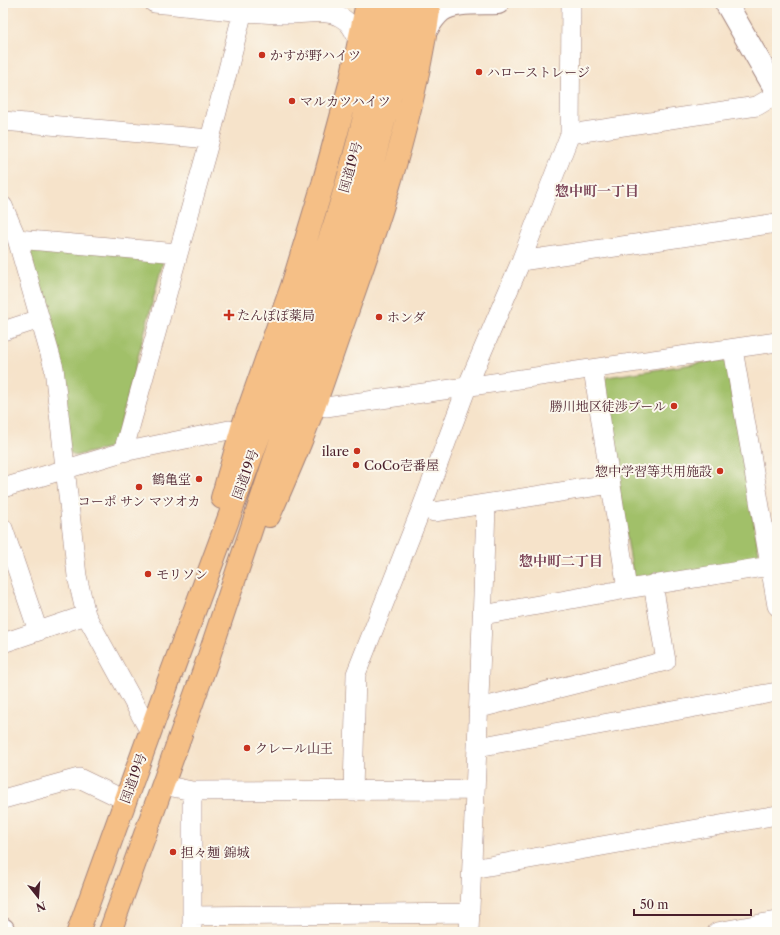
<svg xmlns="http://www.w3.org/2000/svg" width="780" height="935" viewBox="0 0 780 935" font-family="'Libre Caslon Text','Noto Serif JP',serif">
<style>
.green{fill:#a1c069;stroke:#76704a}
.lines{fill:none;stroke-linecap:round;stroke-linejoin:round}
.minor-casing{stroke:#a0817a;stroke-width:20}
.tertiary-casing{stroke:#a0817a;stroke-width:24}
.trunk-casing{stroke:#a0817a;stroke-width:24}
.minor{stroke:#fff;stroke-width:19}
.tertiary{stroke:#fff;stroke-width:22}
.trunk{stroke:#f5bf86;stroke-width:22}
.poi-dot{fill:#c8321e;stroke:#fbf7ec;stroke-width:1.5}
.labels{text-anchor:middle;stroke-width:4;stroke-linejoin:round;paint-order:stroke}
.poi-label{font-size:13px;fill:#4a1f2b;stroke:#fbf7ec;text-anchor:start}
.street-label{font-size:13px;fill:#4a1f2b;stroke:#fbf7ec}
.neighbourhood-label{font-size:14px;font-weight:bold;fill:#7d475a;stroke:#fbf7ec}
</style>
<rect width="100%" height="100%" fill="#fbf7ec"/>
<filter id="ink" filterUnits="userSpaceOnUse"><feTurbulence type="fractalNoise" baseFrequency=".025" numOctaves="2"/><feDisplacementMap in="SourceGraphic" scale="8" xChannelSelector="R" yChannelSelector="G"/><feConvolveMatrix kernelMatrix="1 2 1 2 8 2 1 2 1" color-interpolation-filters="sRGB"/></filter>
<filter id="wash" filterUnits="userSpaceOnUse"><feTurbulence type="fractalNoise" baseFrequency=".012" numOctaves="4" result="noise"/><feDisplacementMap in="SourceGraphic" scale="16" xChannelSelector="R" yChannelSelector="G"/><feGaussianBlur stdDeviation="0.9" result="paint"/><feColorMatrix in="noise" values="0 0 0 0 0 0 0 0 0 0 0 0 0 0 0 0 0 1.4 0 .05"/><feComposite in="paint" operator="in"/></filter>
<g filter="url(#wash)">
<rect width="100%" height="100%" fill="#f6e3ca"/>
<path class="green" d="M29,246l130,11 4,5 -47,179 -8,7 -33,8 -7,-5z
M720,360l7,3 32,190 -5,6 -116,21 -5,-4 -31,-193 5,-6z"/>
</g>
<g filter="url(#ink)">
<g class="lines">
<g class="minor-casing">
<path id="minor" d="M154,3c45,4 92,11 137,11 16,0 34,-5 49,3 11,5 15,16 19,26
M3,121l207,18
M570,134l187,-28 20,-12
M3,206l14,33 37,129 23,208 9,39 64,117
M17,239l161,14
M521,261l256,-38
M3,331l37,-12
M733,349l44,257
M593,369l34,220
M326,407l451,-65
M123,452l87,-313 33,-128
M3,488l120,-36 106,-22
M422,507l12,5 176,-28
M3,528l35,103
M483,615l144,-26 143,-23
M3,643l83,-28
M480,708l186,-47 -13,-77
M478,747l299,-55
M163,785l29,6 283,-1
M192,791v141
M353,792l3,-118 66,-167 45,-120 54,-126 49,-127 1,-131
M3,799l76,-21 46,22
M472,869l305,-54
M192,916l278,-3
M469,932c6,-143 13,-286 17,-428
M717,932l60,-11"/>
</g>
<g class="tertiary-casing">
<path id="tertiary" d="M726,3l51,89
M427,29c4,-7 8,-13 14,-18 13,-10 40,-7 57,-8
M3,929l1,3"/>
</g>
<g class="trunk-casing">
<path id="trunk" d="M222,498l20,-70 50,-142 31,-102 27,-100 17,-81
M269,516c11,-25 22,-50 32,-75 15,-37 27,-75 40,-112 38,-106 74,-214 89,-326
M78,932c53,-148 106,-295 161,-442 33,-89 67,-178 96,-268 22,-70 39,-142 52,-214
M110,932l99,-276 75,-225 72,-209 16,-56 15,-56 12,-52 9,-50"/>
</g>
<use href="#minor" class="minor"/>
<use href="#tertiary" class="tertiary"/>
<use href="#trunk" class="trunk"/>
</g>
</g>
<g class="poi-dot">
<circle cx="262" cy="55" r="4"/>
<circle cx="479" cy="72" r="4"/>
<circle cx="292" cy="101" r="4"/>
<path d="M227 309h4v4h4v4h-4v4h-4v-4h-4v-4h4z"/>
<circle cx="379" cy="317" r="4"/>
<circle cx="674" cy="406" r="4"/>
<circle cx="357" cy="451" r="4"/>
<circle cx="356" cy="465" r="4"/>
<circle cx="720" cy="471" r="4"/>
<circle cx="199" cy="479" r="4"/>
<circle cx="139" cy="487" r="4"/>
<circle cx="148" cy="574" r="4"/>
<circle cx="247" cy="748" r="4"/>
<circle cx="173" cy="852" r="4"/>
</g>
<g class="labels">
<g class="poi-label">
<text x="270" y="60">かすが野ハイツ</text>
<text x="487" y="77">ハローストレージ</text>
<text x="300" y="106">マルカツハイツ</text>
<text x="237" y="320">たんぽぽ薬局</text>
<text x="387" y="322">ホンダ</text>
<text x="666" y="411" text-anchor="end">勝川地区徒渉プール</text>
<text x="349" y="456" text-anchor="end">ilare</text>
<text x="364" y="470">CoCo壱番屋</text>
<text x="712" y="476" text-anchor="end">惣中学習等共用施設</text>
<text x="191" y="484" text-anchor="end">鶴亀堂</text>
<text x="139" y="506" text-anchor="middle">コーポ サン マツオカ</text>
<text x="156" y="579">モリソン</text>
<text x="255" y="753">クレール山王</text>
<text x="181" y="857">担々麺 錦城</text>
</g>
<g class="street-label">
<text transform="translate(350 167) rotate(-74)" y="5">国道19号</text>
<text transform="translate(245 474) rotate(-70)" y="5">国道19号</text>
<text transform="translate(133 778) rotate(-70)" y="5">国道19号</text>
</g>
<g class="neighbourhood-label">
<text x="597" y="196">惣中町一丁目</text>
<text x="561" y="566">惣中町二丁目</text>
</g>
</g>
<rect width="780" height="935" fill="none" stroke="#fbf7ec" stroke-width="16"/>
<g transform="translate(38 897) rotate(163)" stroke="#fbf7ec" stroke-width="3" paint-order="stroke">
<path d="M0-3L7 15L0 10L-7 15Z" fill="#4a1f2b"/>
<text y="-6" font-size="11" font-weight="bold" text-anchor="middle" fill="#4a1f2b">N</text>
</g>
<path d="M634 909v6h117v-6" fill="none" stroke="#4a1f2b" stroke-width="2"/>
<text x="640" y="909" font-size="12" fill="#4a1f2b" stroke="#fbf7ec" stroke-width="3" paint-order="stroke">50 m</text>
</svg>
